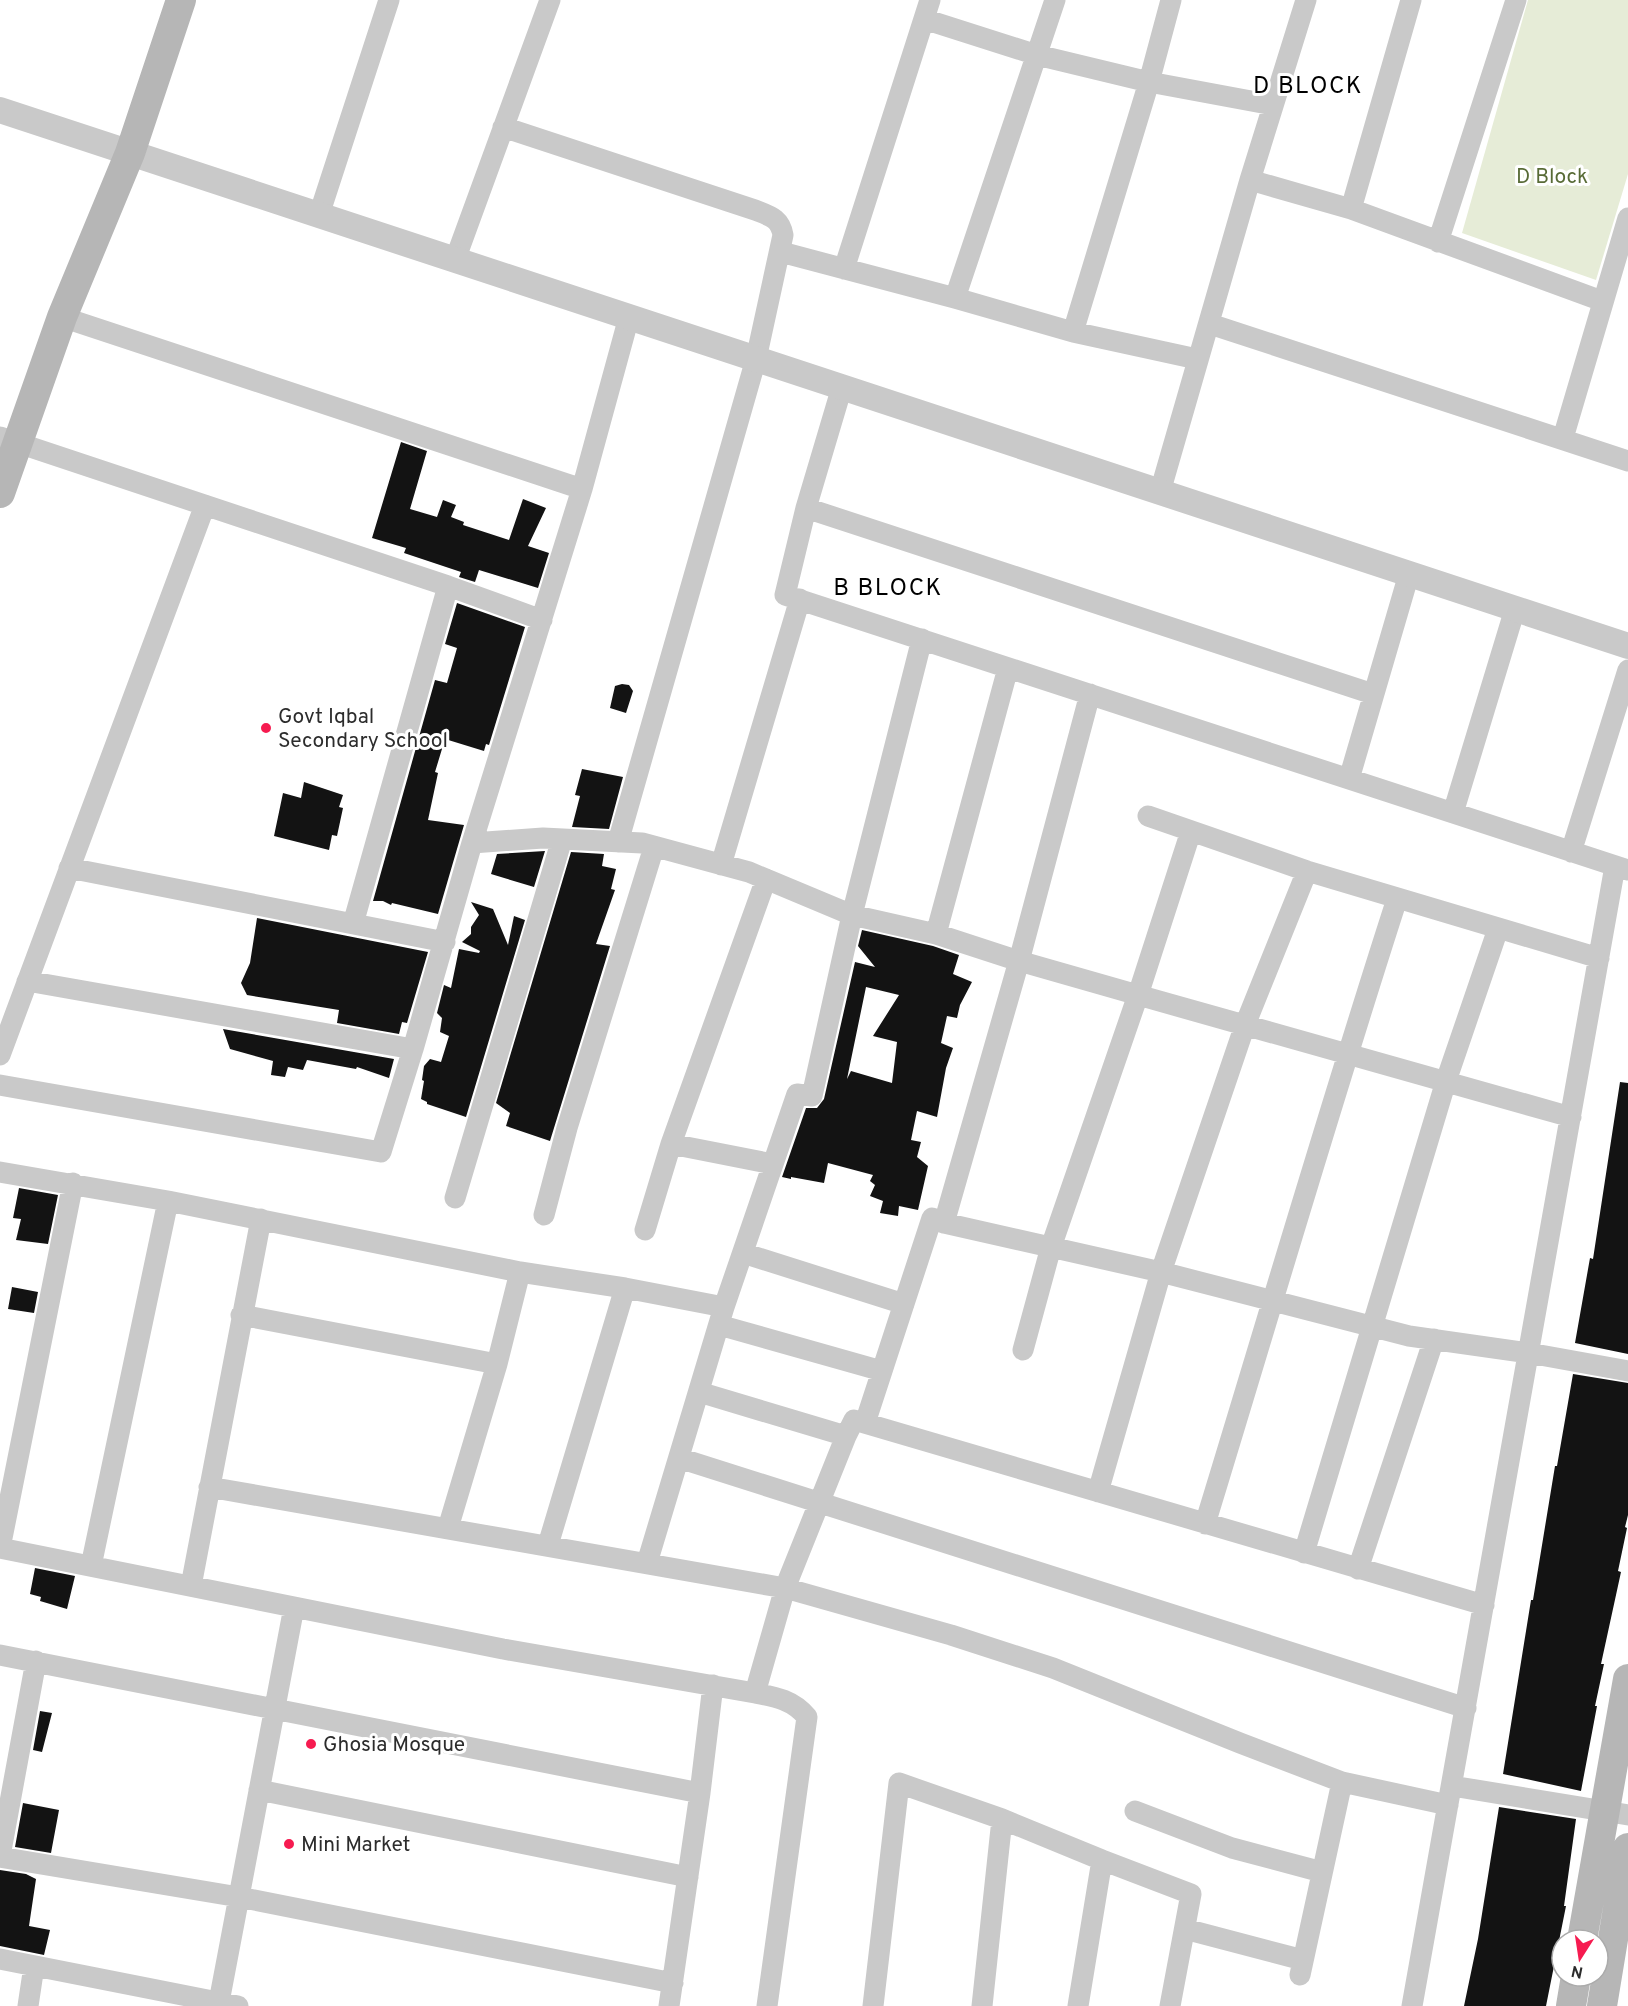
<svg xmlns="http://www.w3.org/2000/svg" width="1628" height="2006" viewBox="0 0 1628 2006" font-family="Overpass,sans-serif">
<style>
.green{fill:#e6ecd7}
.building{fill:#131313;fill-rule:evenodd}
.lines{fill:none;stroke-linecap:round;stroke-linejoin:round}
.minor{stroke:#c9c9c9;stroke-width:21}
.tertiary{stroke:#c9c9c9;stroke-width:26}
.secondary{stroke:#b6b6b6;stroke-width:30}
.poi-dot{fill:#f61b50;stroke:#fff;stroke-width:2}
.labels{text-anchor:middle;stroke-width:6;stroke-linejoin:round;paint-order:stroke}
.park-label{font-size:21px;fill:#586b36;stroke:#fff}
.poi-label{font-size:21px;fill:#2c2c2c;stroke:#fff;text-anchor:start}
.quarter-label{font-size:24px;letter-spacing:1.5px;fill:#000;stroke:#fff}
</style>
<rect width="100%" height="100%" fill="#fff"/>
<path class="green" d="M1528,0h100v174l-32,106 -134,-47z"/>
<path class="building" d="M401,442l26,9 -17,58 27,8 6,-17 13,5 -5,12 13,5 -1,3 46,15 14,-41 23,9 -18,38 21,7 -11,35 -59,-18 -4,12 -16,-5 2,-5 -57,-19 2,-5 -34,-10z
M457,603l68,24 -36,118 -3,-1 -2,7 -39,-12 -10,33 3,1 -10,47 36,5 -26,89 -46,-11 -1,2 -8,-4h-10l62,-221 12,3 10,-35 -12,-4z
M622,684l7,1 4,6 -7,22 -16,-5 5,-22z
M582,769l41,8 -14,52 -37,-2 8,-31 -5,-1z
M304,782l39,13 -4,12 4,1 -6,28 -5,-1 -3,15 -55,-14 9,-43 18,5z
M545,851l-11,36 -43,-13 6,-20z
M571,852l33,2 -2,12 14,3 -5,20 4,1 -19,54 14,2 -60,195 -44,-15 4,-13 -14,-10z
M471,902l22,7 15,36 6,-29 11,4 -59,197 -39,-13v-2l-6,-3 3,-18 -2,-1 2,-14 6,-7 11,3 8,-26 -9,-4 2,-14 -5,-5 7,-28 7,3 8,-39 20,4 1,-2 -18,-9 9,-8v-7l8,-12z
M257,918l171,34 -21,71 -5,-1 -3,12 -62,-11 2,-13 -92,-15 -6,-12 9,-20z
M862,930l71,16 26,9 -6,19 19,8 -12,23 -3,13 -10,-2 -6,27 12,5 -7,20 -9,49 -20,-6 -6,29 10,2 -4,15 11,9 -10,44 -19,-4 -1,10 -18,-3 3,-12 -13,-5 5,-11 -5,-4 3,-6 -45,-12 -4,20 -33,-6v2l-9,-2 24,-69h11l7,-9 31,-137 20,5 -17,-21zM866,987l33,8 -26,41 24,6 -5,41 -41,-12 -4,8z
M223,1029l171,30 -5,19 -32,-11 -1,2 -49,-9 -4,10 -15,-3 -3,10 -14,-2 2,-14 -43,-12z
M1620,1082l8,1v271l-53,-11 15,-85 3,1z
M19,1188l39,7 -10,49 -32,-4 5,-21 -8,-1z
M12,1287l26,5 -4,21 -26,-4z
M1573,1374l55,9v132l-3,12 2,1 -9,43 3,1 -20,92h3l-9,42h2l-16,85 -78,-17 28,-174h2l22,-134h2z
M35,1568l40,8 -8,33 -27,-8 1,-4 -11,-3z
M40,1711l12,2 -10,39 -9,-2z
M23,1803l36,7 -8,43 -36,-6z
M1499,1807l77,12 -12,87h2l-20,100h-82l14,-67z
M0,1870l26,4 10,5 -7,47 21,4 -6,25 -44,-9z"/>
<g class="lines">
<path class="minor" d="M924,19l113,36 112,27 124,23
M503,127l252,83c15,6 25,8 28,25l-27,124 -138,483
M1250,180l101,29 251,92
M1351,209l60,-209
M319,215l70,-215
M1438,242l78,-242
M781,252l174,46 118,34 124,27
M455,260l95,-260
M844,269l86,-269
M955,298l100,-298
M62,317l520,172
M1210,324l418,137
M1073,332l76,-250 22,-82
M842,387l-36,121 -21,87 843,275
M0,437l448,149 94,34
M1563,438l65,-220
M1160,492l90,-312 56,-180
M806,508l567,186
M1349,779l60,-205
M1453,813l62,-204
M1148,816l159,55 292,87
M472,843l71,-5 99,5 107,29 103,43 84,19 83,27 119,34 433,122
M1571,852l57,-182
M721,865l79,-266
M69,868l376,74
M766,879l-95,265 102,20
M353,924l95,-338
M936,934l72,-266
M27,981l386,68
M0,1055l205,-550
M0,1085l381,67 32,-103 59,-206 110,-354 47,-172
M0,1172l168,29 352,71 105,16 99,19
M455,1198l107,-359
M544,1215l23,-87 87,-281
M944,1223l217,49 248,64 120,17 99,18
M645,1230l26,-86
M743,1253l161,51
M241,1315l256,49
M719,1325l163,46
M1023,1350l28,-103 87,-252 53,-164
M699,1392l147,44
M865,1423l67,-205 12,5 75,-262 71,-267
M679,1458l787,250
M209,1487l576,101 166,47 102,33 187,75 102,39 106,23
M1098,1492l63,-220 84,-247 62,-154
M1205,1524c64,-209 125,-418 192,-625
M448,1528l49,-164 23,-92
M548,1545l77,-257
M0,1548l503,101 252,44c21,4 38,7 52,24l-40,289
M0,1548l73,-365
M1304,1553l142,-472 52,-152
M647,1563l77,-256 73,-213 15,2 40,-181 70,-276
M91,1566l77,-365
M1358,1569l76,-230
M191,1586l70,-367
M0,1655l700,138
M755,1693l30,-105 61,-152 8,-16 630,185
M1452,1786l176,29
M259,1790l429,87
M1135,1811l97,37 90,24
M0,1856l36,-195
M0,1857l239,40 434,86
M1185,1929l118,31
M0,1959l238,47
M1300,1975l42,-193
M219,2002l75,-395
M28,2006l6,-40
M669,2006l31,-213 13,-108
M873,2006l26,-223 103,36 100,41 89,34 -21,112
M982,2006l20,-187
M1078,2006l24,-146
M1412,2006l203,-1140"/>
<path class="tertiary" d="M0,110l1628,536"/>
<path class="secondary" d="M0,493l62,-176 68,-164 51,-153
M1582,1940l46,-261
M1571,2006l5,-30
M1602,2006l26,-158"/>
</g>
<g class="poi-dot">
<circle cx="266" cy="728" r="6"/>
<circle cx="311" cy="1744" r="6"/>
<circle cx="289" cy="1844" r="6"/>
</g>
<g class="labels">
<g class="park-label">
<text x="1552" y="183">D Block</text>
</g>
<g class="poi-label">
<text x="278" y="723">Govt Iqbal<tspan x="278" dy="24">Secondary School</tspan></text>
<text x="323" y="1751">Ghosia Mosque</text>
<text x="301" y="1851">Mini Market</text>
</g>
<g class="quarter-label">
<text x="1308" y="93">D BLOCK</text>
<text x="888" y="595">B BLOCK</text>
</g>
</g>
<g transform="translate(1580 1958) rotate(192)"><circle r="28" fill="#ffffff" stroke="#ababab" stroke-width="1.5"/>
<path d="M0-4.5L10 22L0 15L-10 22Z" fill="#f61b50"/>
<text y="-9" font-size="16" font-weight="bold" text-anchor="middle" fill="#2c2c2c">N</text>
</g>
</svg>
